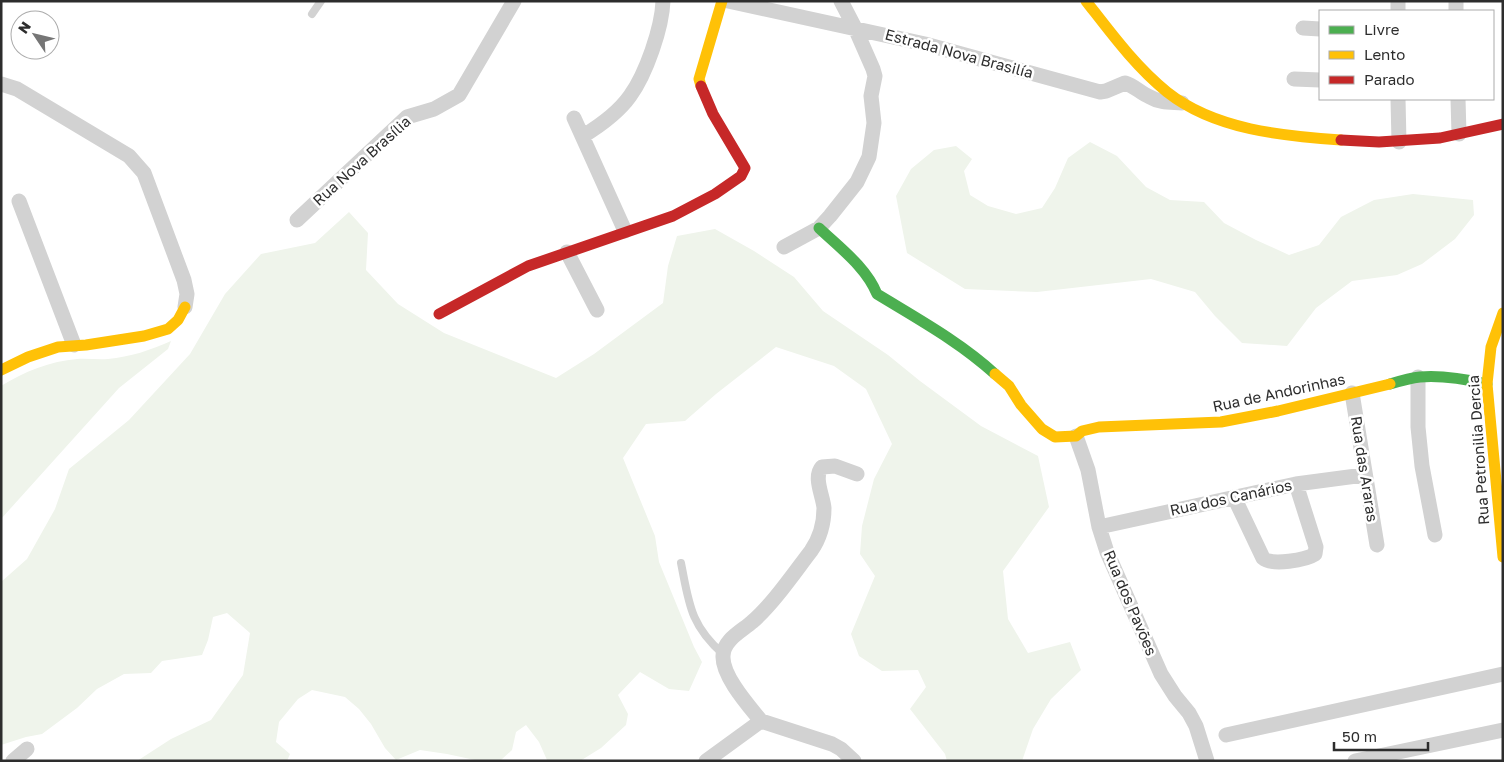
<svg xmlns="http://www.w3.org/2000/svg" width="1504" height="762" viewBox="0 0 1504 762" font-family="'Golos Text',sans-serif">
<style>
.green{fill:#eff4eb}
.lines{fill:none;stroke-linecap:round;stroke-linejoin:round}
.lane{stroke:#d2d2d2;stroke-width:8}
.street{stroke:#d2d2d2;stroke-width:15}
.fast{stroke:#4caf50;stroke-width:11}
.slow{stroke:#ffc107;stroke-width:11}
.jam{stroke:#c62828;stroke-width:11}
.labels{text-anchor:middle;stroke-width:5;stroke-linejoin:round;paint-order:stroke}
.street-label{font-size:15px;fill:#2d2d2d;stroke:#fff}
</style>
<rect width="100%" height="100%" fill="#fff"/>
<path class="green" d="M1090,142l27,14 29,31 24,13 34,2 20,21 32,17 33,15 30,-10 22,-28 33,-17 39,-6 60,6 1,15 -19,24 -33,25 -25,11 -45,6 -36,27 -29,38 -45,-3 -27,-27 -20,-24 -44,-13 -114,13 -72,-3 -58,-36 -11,-57 15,-27 23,-19 22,-4 16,13 -8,12 6,24 18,11 28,8 26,-6 13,-20 13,-30z
M349,212l19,21 -2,37 32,34 46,29 112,45 38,-24 69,-51 5,-37 9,-30 38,-7 39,22 40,26 29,34 65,44 32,26 61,45 57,30 11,51 -46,64 5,48 20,34 42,-11 11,28 -30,29 -18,30 -11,32h-75l-2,-7 -35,-45 16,-22 -8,-17 -36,1 -23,-15 -8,-22 24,-58 -15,-22 2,-28 12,-47 18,-35 -26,-55 -32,-23 -58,-19 -60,47 -31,27 -39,3 -23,34 32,78 4,26 35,85 8,15 -13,29 -20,-2 -29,-17 -22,23 10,19 -2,11 -25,23 -21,13 -33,-1 -8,-18 -13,-17 -10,7 -4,18 -11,10h-26l-28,-6 -27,-4 -24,10 -11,-12 -14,-24 -12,-15 -14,-12 -33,-7 -14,9 -19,23 -3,20 14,12 -3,7h-150l34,-22 40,-19 32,-45 7,-42 -23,-20 -14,4 -5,23 -6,15 -40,6 -11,12 -27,1 -27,15 -20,19 -35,26 -16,3 -25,8v-163l26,-23 28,-50 14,-40 60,-49 61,-66 35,-60 36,-40 54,-11z
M171,341l-3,8 -49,39 -118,131v-133c22,-14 50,-25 76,-27 10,-1 21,1 31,0 22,-2 43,-9 63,-18z"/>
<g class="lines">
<path class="lane" d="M312,14l9,-13
M681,563c8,40 9,62 42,91"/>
<path class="street" d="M728,1l197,43 175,48 6,-1 19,-8c10,3 15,10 25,14 10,6 21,5 32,6
M1456,1v10
M1398,11v-10
M1303,28l17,1
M1294,79l26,1
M1,84l16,5 112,67 7,8 8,9 40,107 3,14 -2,13
M1398,99l1,43
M1458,99l1,35
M574,118l51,113
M583,136c18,-11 35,-23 47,-40 16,-22 32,-68 33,-95
M19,201l55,144
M297,220l110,-103 27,-8 25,-14 55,-94
M784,247l35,-19 11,-12 27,-34 12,-25 5,-34 -3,-27 4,-20 -2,-7 -18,-41 -14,-27
M567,252l30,58
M1418,377v50l4,39 13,69
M1352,393l25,152
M1076,436l12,34 11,57 8,25 54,122 14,22 14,17 7,13 11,35
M1234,497l29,61c9,8 43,2 52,-4l1,-7 -20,-63
M1099,527l197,-43 68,-9
M761,721c-12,-15 -39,-45 -38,-65 0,-16 19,-25 29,-34 21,-18 42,-49 59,-71 9,-13 13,-27 13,-43 -1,-12 -11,-31 -2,-41l13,-1 22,8
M1226,735l277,-61
M13,761l14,-12
M706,761l55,-40 71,23 9,5 13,12
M1355,761l148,-31"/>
<path class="fast" d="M819,228c21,20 47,39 58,66 41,25 83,48 118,80
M1390,384c10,-3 20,-6 30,-7 23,-2 45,2 67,7"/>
<path class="slow" d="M1086,1c25,32 49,65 81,91 48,38 116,44 174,48
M701,86l-2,-7 23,-78
M1503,313l-12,34 -4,37 16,173
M1,370l27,-13 30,-10 28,-2 58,-9 24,-7 10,-9 7,-13
M995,374l14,12 12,19 21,24 13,8 21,-1 6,-5 17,-4 122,-5 57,-11 112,-27"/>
<path class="jam" d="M1341,140l38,2 61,-4 63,-14
M439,314l89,-48 145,-50 42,-22 26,-18 4,-8 -32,-54 -12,-28"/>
</g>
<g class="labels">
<g class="street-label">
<text transform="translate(959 54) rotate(15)" y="5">Estrada Nova Brasilía</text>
<text transform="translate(362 161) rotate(-42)" y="5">Rua Nova Brasília</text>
<text transform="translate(1279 393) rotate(-12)" y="5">Rua de Andorinhas</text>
<text transform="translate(1479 450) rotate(-94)" y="5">Rua Petronilia Dercia</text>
<text transform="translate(1364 469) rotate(81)" y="5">Rua das Araras</text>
<text transform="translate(1231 498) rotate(-12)" y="5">Rua dos Canários</text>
<text transform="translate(1130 603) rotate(67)" y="5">Rua dos Pavões</text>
</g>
</g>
<rect width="1504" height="762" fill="none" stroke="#2d2d2d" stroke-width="5"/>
<rect x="1319" y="10" width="175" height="90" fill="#ffffff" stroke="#ababab"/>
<rect x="1329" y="26" width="25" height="8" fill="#4caf50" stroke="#ababab"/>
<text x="1364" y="35" font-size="15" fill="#2d2d2d">Livre</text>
<rect x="1329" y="51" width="25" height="8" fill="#ffc107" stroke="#ababab"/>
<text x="1364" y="60" font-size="15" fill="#2d2d2d">Lento</text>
<rect x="1329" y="76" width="25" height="8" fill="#c62828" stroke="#ababab"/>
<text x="1364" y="85" font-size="15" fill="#2d2d2d">Parado</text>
<g transform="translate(35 35) rotate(305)"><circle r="24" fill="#ffffff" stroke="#ababab"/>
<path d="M0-4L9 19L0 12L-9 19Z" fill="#767676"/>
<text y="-8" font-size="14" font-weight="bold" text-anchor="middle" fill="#2d2d2d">N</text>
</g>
<path d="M1334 742v8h94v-8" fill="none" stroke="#2d2d2d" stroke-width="2.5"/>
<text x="1342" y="742" font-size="15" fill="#2d2d2d" stroke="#ffffff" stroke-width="4" paint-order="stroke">50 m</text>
</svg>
